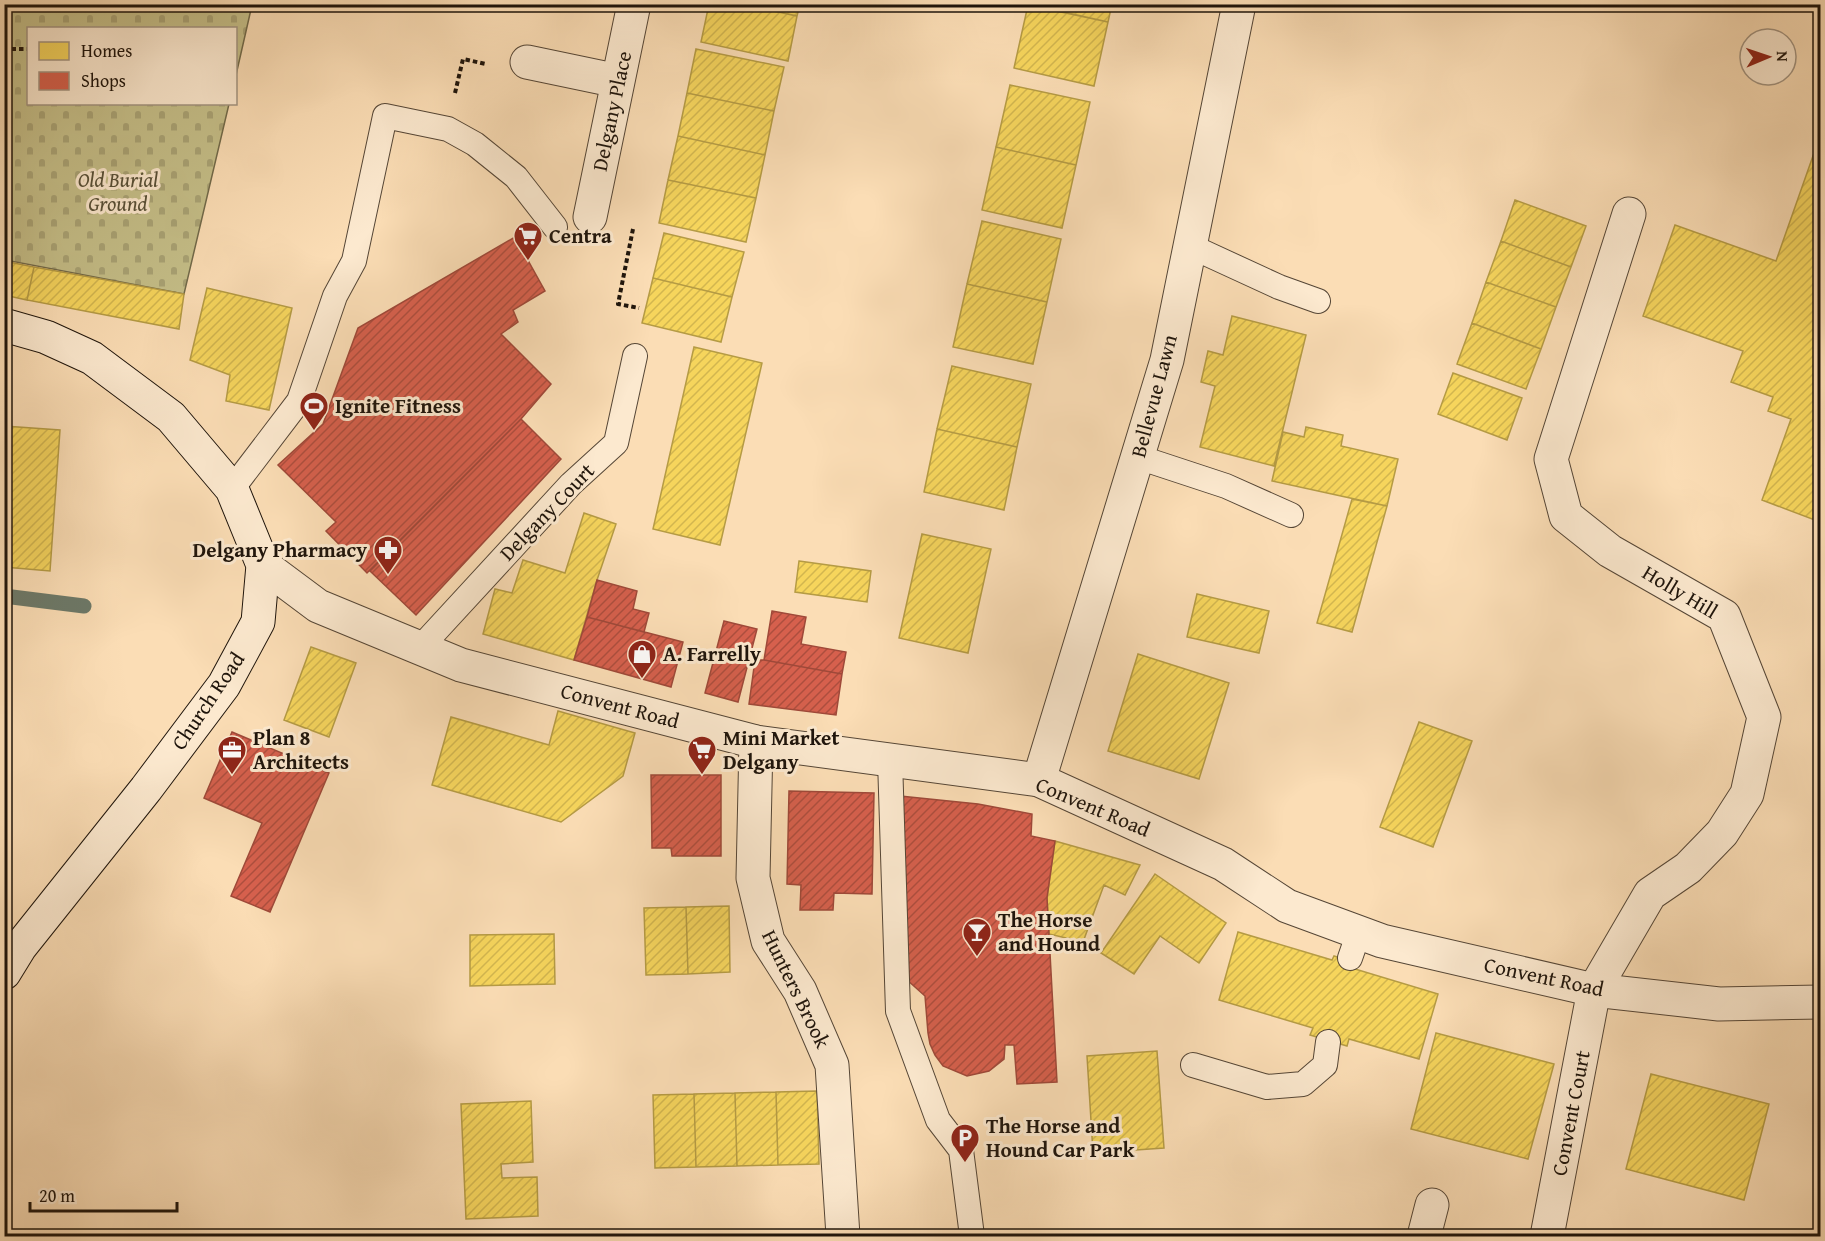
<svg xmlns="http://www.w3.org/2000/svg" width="1825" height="1241" viewBox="0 0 1825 1241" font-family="'Gentium Book Plus',serif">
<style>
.cemetery{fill:url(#cemetery-stones);stroke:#726a4a;stroke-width:1.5}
.homes{fill:url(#homes-hatch);stroke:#b59b44;stroke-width:1.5}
.shops{fill:url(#shops-hatch);stroke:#9f4939;stroke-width:1.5}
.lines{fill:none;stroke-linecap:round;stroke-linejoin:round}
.stream{stroke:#6c7969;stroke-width:15}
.service-casing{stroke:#554636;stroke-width:26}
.minor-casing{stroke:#554636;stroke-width:35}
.tertiary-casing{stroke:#554636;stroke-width:35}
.secondary-casing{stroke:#1e140b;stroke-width:35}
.path{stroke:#1e140b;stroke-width:4;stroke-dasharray:4.5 3;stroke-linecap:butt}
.service{stroke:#fce9cf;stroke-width:24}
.minor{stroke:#fce9cf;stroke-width:33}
.tertiary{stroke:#fce9cf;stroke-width:33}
.secondary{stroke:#fce9cf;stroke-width:33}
.labels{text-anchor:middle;stroke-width:6;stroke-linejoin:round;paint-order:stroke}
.street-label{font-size:21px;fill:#1e140b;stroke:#fce9cf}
.park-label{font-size:21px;font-style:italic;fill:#585037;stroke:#fce9cf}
.poi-label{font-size:21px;font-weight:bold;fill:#1e140b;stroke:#fce9cf;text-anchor:start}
</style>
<defs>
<pattern id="cemetery-stones" width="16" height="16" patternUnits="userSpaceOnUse" patternTransform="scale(1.5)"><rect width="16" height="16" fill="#c5bf89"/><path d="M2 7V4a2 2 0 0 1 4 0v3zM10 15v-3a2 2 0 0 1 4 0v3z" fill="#a9a375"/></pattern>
<pattern id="homes-hatch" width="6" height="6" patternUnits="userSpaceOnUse" patternTransform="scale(1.5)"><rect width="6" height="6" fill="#f6d55c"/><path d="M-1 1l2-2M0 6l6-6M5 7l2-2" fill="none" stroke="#d2b64f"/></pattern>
<pattern id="shops-hatch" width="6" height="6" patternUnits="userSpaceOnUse" patternTransform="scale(1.5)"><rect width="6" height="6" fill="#d6604d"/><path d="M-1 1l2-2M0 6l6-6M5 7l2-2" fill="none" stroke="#ad4e3e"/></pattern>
</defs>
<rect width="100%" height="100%" fill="#fbddb5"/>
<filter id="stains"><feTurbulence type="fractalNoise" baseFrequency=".00333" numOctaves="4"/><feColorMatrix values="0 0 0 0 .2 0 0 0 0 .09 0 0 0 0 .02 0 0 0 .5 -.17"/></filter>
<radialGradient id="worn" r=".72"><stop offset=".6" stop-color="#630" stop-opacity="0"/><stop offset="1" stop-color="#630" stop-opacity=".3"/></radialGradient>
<path class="cemetery" d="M4,5h248l-16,70v-47h-208v76h201l-45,190 -179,-34z"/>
<path class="homes" d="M709,4h33l55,12 -9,45 -87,-19z
M742,4h58l-3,12z
M1028,4h84l-4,18z
M1028,5l80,17 -14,64 -80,-18z
M696,49l88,18 -10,44 -87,-18z
M1010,85l80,17 -14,63 -80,-18z
M687,93l87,18 -9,44 -87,-19z
M678,136l87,19 -9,43 -88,-18z
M1820,136v119l-5,16 5,2v249l-58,-22 29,-81 -23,-8 5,-14 -42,-15 12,-31 -100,-35 32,-91 101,36z
M996,147l80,18 -14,63 -80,-18z
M668,180l88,18 -10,44 -87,-19z
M1515,200l71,26 -15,41 -70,-26z
M982,221l79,18 -14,63 -80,-18z
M664,233l80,19 -12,45 -79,-19z
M1501,241l70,26 -15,40 -70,-25z
M4,261l30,6 -7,33 -23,-5z
M34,267l150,27 -5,35 -152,-29z
M653,278l79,19 -11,45 -79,-19z
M1486,282l70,25 -15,42 -69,-26z
M967,284l80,18 -14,62 -80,-17z
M207,288l85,20 -23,102 -43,-9 4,-26 -40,-15z
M1232,316l74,19 -32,131 -74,-19 15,-61 -14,-4 7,-31 15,4z
M1472,323l69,26 -15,40 -69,-25z
M694,347l68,16 -42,182 -67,-16z
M952,366l79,18 -14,63 -80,-18z
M1453,373l69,25 -15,42 -69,-26z
M4,426l56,4 -10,141 -46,-4z
M1306,427l37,8 -2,11 57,13 -11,47 -115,-25 11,-49 21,5z
M937,429l80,18 -13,63 -80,-18z
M1352,499l35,7 -35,126 -35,-9z
M584,513l32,11 -19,56 -23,80 -91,-26 12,-45 17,4 11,-33 42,13z
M922,534l69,15 -23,104 -69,-15z
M799,561l72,10 -4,31 -72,-10z
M1197,594l72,17 -10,42 -72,-16z
M311,647l45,16 -27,74 -45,-17z
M1138,654l91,29 -30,96 -91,-28z
M558,711l77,22 -12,43 -62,46 -129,-37 19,-68 98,28z
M1419,722l53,19 -39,106 -53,-20z
M1055,841l85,24 -15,30 -21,-10 -21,57 -34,-8 -2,-36z
M1155,874l71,49 -27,40 -39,-27 -26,38 -33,-21z
M729,906l1,66 -42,2 -2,-67z
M686,907l2,67 -42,1 -2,-67z
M1238,932l94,28 2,-4 22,7 -1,6 83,25 -19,65 -70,-20 -2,7 -37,-11 3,-7 -94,-28z
M554,934l1,50 -85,2v-51z
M1436,1033l118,31 -26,95 -117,-30z
M1157,1051l7,97 -71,5 -6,-97z
M1651,1074l118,30 -25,96 -118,-31z
M817,1091l2,73 -41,1 -2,-73z
M776,1092l2,73 -41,1 -2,-73z
M735,1093l2,73 -41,1 -2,-73z
M694,1094l2,73 -41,1 -2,-73z
M531,1101l2,61 -32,2 1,14 35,-1 1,39 -72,3 -5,-115z"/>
<path class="shops" d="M515,237l30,54 -32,19 5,12 -17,12 50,50 -30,35 -154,154 -41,-42 10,-9 -58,-57 45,-41 35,-96z
M521,419l40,40 -145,156 -46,-44z
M597,580l40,11 -4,18 16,4 -5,19 -57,-15z
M772,611l34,6 -5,27 45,8 -4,22 -78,-14z
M587,617l96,25 -12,45 -97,-27z
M724,621l33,8 -19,73 -33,-9z
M755,660h9l78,14 -6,41 -87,-11z
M232,732l97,41 -59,139 -39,-16 31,-73 -58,-25z
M651,775h70v81h-49l-1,-8h-19z
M789,791l85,2 -2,101 -38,-1 -1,17h-33l1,-25 -14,-1z
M900,796l78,8 54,10 -1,22 24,5 -8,57 10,184 -40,2 -3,-39h-9l-1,14 -15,12 -22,5 -24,-10 -8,-11 -5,-11 -2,-11 -3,-37 -19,-17z"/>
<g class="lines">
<path class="stream" d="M4,596l80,10"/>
<g class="service-casing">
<path id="service" d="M1190,246l89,41 39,14
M1138,457l88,29 65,29
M232,489l67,-88 36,-105 19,-35 31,-145 63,13 27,15 41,33 39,50
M420,648l151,-164 45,-41 19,-87
M890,760l8,251 40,109 23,30 11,86
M1350,958l9,-26
M1193,1065l74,22 36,-3 22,-19 3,-23"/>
</g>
<g class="minor-casing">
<path id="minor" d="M527,62l91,19
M590,217l44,-213
M756,742l-3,136 15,63 32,50 32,74 11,171
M1039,780l128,-420 72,-356
M1424,1236l8,-31
M1547,1236l47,-246 56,-96 38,-26 34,-35 25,-39 17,-77 -40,-101 -114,-65 -44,-35 -15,-57 78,-245"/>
</g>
<g class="tertiary-casing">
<path id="tertiary" d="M263,565l55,41 143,59 295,77 283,38 184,84 64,42 95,35 212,49 125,14 101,-2"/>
</g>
<g class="secondary-casing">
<path id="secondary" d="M4,325l42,12 46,21 79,59 61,72 31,76 -5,57 -34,63 -78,104 -126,158 -16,26"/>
</g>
<path class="path" d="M4,49h24
M455,93l8,-34 23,5
M633,229l-15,75 21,4"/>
<use href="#service" class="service"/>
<use href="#minor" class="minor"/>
<use href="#tertiary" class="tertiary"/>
<use href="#secondary" class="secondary"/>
</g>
<defs>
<g id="supermarket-pin" transform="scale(1.5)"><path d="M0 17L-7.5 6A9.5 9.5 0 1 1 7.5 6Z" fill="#8f2418" stroke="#fce9cf"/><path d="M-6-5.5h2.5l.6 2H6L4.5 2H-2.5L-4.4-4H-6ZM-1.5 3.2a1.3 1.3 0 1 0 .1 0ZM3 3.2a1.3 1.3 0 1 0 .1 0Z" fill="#fff"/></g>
<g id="stadium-pin" transform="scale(1.5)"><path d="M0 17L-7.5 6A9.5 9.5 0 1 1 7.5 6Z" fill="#8f2418" stroke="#fce9cf"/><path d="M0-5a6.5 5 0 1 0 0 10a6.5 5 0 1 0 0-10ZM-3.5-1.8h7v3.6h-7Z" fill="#fff"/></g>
<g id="pharmacy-pin" transform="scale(1.5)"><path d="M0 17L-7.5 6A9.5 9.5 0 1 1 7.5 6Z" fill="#8f2418" stroke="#fce9cf"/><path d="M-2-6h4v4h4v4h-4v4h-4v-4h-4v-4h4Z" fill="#fff"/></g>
<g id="shop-pin" transform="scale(1.5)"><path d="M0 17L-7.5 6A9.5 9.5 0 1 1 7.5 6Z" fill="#8f2418" stroke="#fce9cf"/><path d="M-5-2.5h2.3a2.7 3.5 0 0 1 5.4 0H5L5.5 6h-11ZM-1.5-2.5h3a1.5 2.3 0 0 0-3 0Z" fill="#fff"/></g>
<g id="office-pin" transform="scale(1.5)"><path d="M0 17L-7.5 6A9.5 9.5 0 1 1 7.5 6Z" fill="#8f2418" stroke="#fce9cf"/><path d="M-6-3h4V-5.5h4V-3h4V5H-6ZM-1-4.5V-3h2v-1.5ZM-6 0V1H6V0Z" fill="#fff"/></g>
<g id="bar-pin" transform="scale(1.5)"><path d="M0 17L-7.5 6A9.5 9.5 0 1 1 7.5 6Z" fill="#8f2418" stroke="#fce9cf"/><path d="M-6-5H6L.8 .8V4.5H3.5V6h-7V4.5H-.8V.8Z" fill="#fff"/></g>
<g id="parking-pin" transform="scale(1.5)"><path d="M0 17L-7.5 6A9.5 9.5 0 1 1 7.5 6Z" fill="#8f2418" stroke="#fce9cf"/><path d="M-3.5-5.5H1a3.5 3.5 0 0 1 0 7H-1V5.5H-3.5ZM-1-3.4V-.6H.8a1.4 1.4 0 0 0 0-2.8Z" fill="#fff"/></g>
</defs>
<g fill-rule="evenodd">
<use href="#supermarket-pin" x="528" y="236"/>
<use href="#stadium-pin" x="314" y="406"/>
<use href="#pharmacy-pin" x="388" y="550"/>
<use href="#shop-pin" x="642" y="654"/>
<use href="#office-pin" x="232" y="750"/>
<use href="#supermarket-pin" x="702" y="750"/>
<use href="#bar-pin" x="977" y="932"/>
<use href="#parking-pin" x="965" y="1138"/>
</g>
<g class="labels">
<g class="street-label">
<text transform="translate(612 111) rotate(-78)" y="7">Delgany Place</text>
<text transform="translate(1154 396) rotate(-75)" y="7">Bellevue Lawn</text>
<text transform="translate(547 512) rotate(-46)" y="7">Delgany Court</text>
<text transform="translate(1680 592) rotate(31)" y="7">Holly Hill</text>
<text transform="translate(208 701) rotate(-56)" y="7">Church Road</text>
<text transform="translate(620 706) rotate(15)" y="7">Convent Road</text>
<text transform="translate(1093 807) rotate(23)" y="7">Convent Road</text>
<text transform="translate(1544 977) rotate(12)" y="7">Convent Road</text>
<text transform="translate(796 989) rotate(64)" y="7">Hunters Brook</text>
<text transform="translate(1571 1113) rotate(-79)" y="7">Convent Court</text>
</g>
<g class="park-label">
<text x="118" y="187">Old Burial<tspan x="118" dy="24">Ground</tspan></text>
</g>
<g class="poi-label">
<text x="549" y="243">Centra</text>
<text x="335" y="413">Ignite Fitness</text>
<text x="367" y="557" text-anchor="end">Delgany Pharmacy</text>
<text x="663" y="661">A. Farrelly</text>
<text x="253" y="745">Plan 8<tspan x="253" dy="24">Architects</tspan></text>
<text x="723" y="745">Mini Market<tspan x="723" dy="24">Delgany</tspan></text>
<text x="998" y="927">The Horse<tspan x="998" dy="24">and Hound</tspan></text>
<text x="986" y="1133">The Horse and<tspan x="986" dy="24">Hound Car Park</tspan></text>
</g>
</g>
<rect width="1825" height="1241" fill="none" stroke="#fbddb5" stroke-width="24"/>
<rect x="6" y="6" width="1813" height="1229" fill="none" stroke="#1e140b" stroke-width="3"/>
<rect x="12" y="12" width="1801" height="1217" fill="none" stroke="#1e140b" stroke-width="1.5"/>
<rect x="27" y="27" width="210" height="78" fill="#fce9cf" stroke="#a39481" stroke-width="1.5"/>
<rect x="39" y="42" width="30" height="18" fill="#f6d55c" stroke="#a39481" stroke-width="1.5"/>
<text x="81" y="57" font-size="18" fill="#1e140b">Homes</text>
<rect x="39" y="72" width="30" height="18" fill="#d6604d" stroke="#a39481" stroke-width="1.5"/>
<text x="81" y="87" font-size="18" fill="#1e140b">Shops</text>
<g transform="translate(1768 57) rotate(88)"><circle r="28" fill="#fce9cf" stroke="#a39481" stroke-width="1.5"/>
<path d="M0-4.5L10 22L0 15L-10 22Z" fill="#8f2418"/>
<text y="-9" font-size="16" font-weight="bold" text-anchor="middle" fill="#1e140b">N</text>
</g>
<path d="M30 1202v9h147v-9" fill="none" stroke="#1e140b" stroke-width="3"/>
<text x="39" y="1202" font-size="18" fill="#1e140b" stroke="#fce9cf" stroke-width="4.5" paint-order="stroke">20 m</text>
<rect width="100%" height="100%" filter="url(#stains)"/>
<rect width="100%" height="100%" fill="url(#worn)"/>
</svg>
